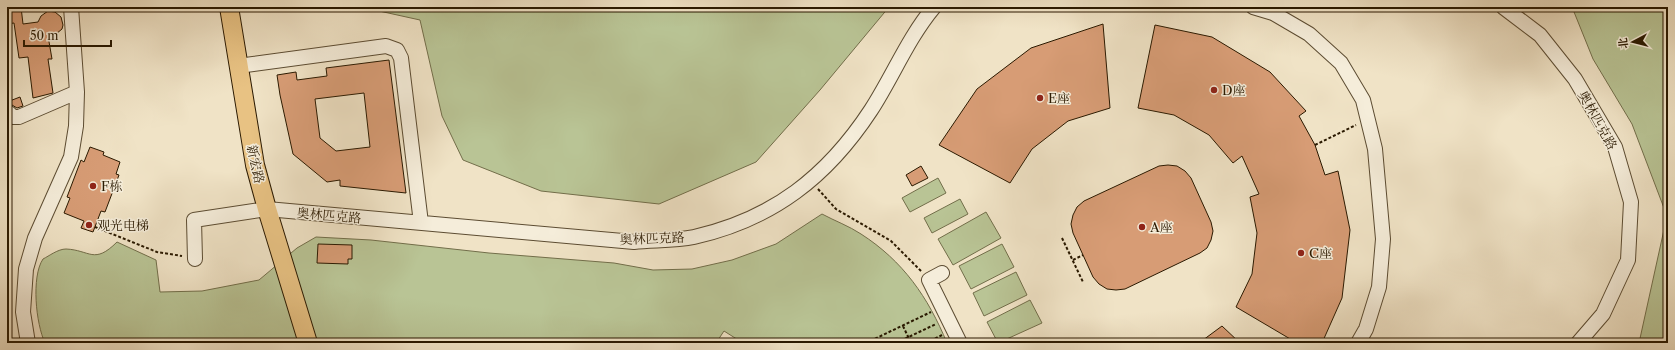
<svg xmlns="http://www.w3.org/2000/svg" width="1675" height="350" viewBox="0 0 1675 350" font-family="'Libre Caslon Text','Noto Serif SC',serif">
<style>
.green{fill:#b9c495;stroke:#726e4a}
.building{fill:#d79c75;stroke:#2a1900;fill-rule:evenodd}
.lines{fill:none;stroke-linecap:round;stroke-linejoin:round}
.minor-casing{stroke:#5c4c32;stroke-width:16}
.major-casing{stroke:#2a1900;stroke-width:20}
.path{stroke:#2a1900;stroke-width:2;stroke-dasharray:3 2;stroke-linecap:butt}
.minor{stroke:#f5edda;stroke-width:14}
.major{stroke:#e8c283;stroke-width:18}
.poi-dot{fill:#8f2418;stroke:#f5edda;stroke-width:1.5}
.labels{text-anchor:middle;stroke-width:3;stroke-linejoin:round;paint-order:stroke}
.poi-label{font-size:13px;fill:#2a1900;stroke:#f5edda;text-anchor:start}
.street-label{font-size:13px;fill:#2a1900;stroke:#f5edda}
</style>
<rect width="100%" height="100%" fill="#f0e3c6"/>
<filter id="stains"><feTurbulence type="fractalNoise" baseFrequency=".005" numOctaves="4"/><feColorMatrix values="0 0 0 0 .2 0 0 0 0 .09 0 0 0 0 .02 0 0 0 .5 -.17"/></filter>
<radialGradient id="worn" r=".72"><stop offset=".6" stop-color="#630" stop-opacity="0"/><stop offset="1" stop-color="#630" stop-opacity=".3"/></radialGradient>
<path class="green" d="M361,7h528l-69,83 -64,72 -97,42 -118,-13 -78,-31 -21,-44 -22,-96z
M1572,7h96v336h-29l28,-127 -35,-92 -39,-65z
M938,178l8,15 -36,19 -8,-14z
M960,199l8,15 -36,19 -8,-15z
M986,212l15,26 -48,27 -15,-26z
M822,214c13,7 27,12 39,20 42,27 67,63 86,109h-204l-19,-12 -8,12h-671c-9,-19 -14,-66 -2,-84 6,-3 15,-10 23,-10 24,1 28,16 51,-7l39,18 4,32 42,-1 57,-11 38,-32 19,-11 55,3 118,13 125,10 39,7 39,-1 40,-9 44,-16z
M1002,244l12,23 -43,22 -12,-23z
M1016,272l11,23 -43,21 -11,-23z
M1030,300l12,23 -44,20 -11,-21z"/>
<path class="building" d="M7,7h14l2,17 15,-2 3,-6 7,-5 7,1 6,5 2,8 -1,4 -6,5 -8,2 4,23h-4l5,34 -20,5 -5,-41 -9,1 -5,-35 -7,1z
M1103,24l7,84 -42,13 -36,28 -22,34 -71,-38 38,-56 54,-41z
M1155,25l57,12 58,35 36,39 -7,5 16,29 10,30 13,-4 12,59 -8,68 -20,45h-25l-61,-36 16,-33 5,-41 -7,-36 9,-3 -17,-38 -9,7 -24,-28 -35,-20 -36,-7z
M389,60l17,133 -66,-7v-6l-13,2 -34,-28 -13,-59 -3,-20 19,-3 1,8 30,-4 -1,-8zM364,93l6,54 -34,4 -16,-13 -5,-39z
M20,97l3,9 -6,2 -5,-3h-5v-3z
M90,147l14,5 -1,3 17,7 -4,12 3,1 -14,37 -4,-1 -8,21 -12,-4 3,-7 -20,-8 6,-15 -3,-1 14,-37 3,2z
M1168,165l9,1 8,5 6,7 20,44 2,9 -2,9 -4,8 -7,5 -75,36 -9,1 -9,-1 -8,-5 -6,-7 -20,-44 -2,-9 2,-9 4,-8 7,-6 75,-35z
M921,166l7,12 -16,8 -6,-11z
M318,244l34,1v14h-4v5l-31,-1z
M1222,326l18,17h-41z"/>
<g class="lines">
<g class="minor-casing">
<path id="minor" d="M1253,7l20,6 36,21 32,29 22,37 12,49 8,90 -4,48 -13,42 -8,14
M1503,7l37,28 35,44 40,68 16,55 -3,58 -25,54 -25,29
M238,66l148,-20 11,4 4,8 20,165
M9,113l4,4h6l58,-25
M195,259l-1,-39 73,-11 367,33c20,-2 41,-1 60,-5 79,-18 133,-60 177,-127 22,-34 37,-72 63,-103
M942,273l-13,7 31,63
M28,343l-5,-31 3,-43 9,-31 36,-81 5,-31 1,-34 -6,-85"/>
</g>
<g class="major-casing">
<path id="major" d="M229,7l26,158 12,44 41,134"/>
</g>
<path class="path" d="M1315,145l41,-20
M818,189l18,20 55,32 31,31
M95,227l62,25 25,4
M1062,238l21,44
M1073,260l10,-5
M903,326l8,17
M866,343l65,-31
M896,343l40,-19
M926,343l16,-8"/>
<use href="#minor" class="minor"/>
<use href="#major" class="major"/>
</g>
<g class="poi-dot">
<circle cx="1214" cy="90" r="4"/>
<circle cx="1040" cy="98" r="4"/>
<circle cx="93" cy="186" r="4"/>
<circle cx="89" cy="225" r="4"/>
<circle cx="1142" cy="227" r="4"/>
<circle cx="1301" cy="253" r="4"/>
</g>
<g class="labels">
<g class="poi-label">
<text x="1222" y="95">D座</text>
<text x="1048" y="103">E座</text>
<text x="101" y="191">F栋</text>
<text x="97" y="230">观光电梯</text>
<text x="1150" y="232">A座</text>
<text x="1309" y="258">C座</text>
</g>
<g class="street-label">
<text transform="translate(1598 120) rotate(61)" y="5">奥林匹克路</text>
<text transform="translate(256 164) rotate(78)" y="5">新宏路</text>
<text transform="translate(329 215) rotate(5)" y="5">奥林匹克路</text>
<text transform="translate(652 238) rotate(-2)" y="5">奥林匹克路</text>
</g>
</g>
<rect width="1675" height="350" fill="none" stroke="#f0e3c6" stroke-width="24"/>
<rect x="8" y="8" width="1659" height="334" fill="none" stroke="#2a1900" stroke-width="2"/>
<rect x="12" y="12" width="1651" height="326" fill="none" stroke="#2a1900"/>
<g transform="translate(1633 42) rotate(263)" stroke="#f5edda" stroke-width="3" paint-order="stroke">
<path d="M0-3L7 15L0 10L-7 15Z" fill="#2a1900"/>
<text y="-6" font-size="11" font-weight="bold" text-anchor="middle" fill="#2a1900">北</text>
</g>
<path d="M24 40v6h87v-6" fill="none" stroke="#2a1900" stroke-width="2"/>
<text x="30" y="40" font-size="12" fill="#2a1900" stroke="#f5edda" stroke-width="3" paint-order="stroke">50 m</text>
<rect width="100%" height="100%" filter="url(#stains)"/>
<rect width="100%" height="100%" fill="url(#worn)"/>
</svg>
